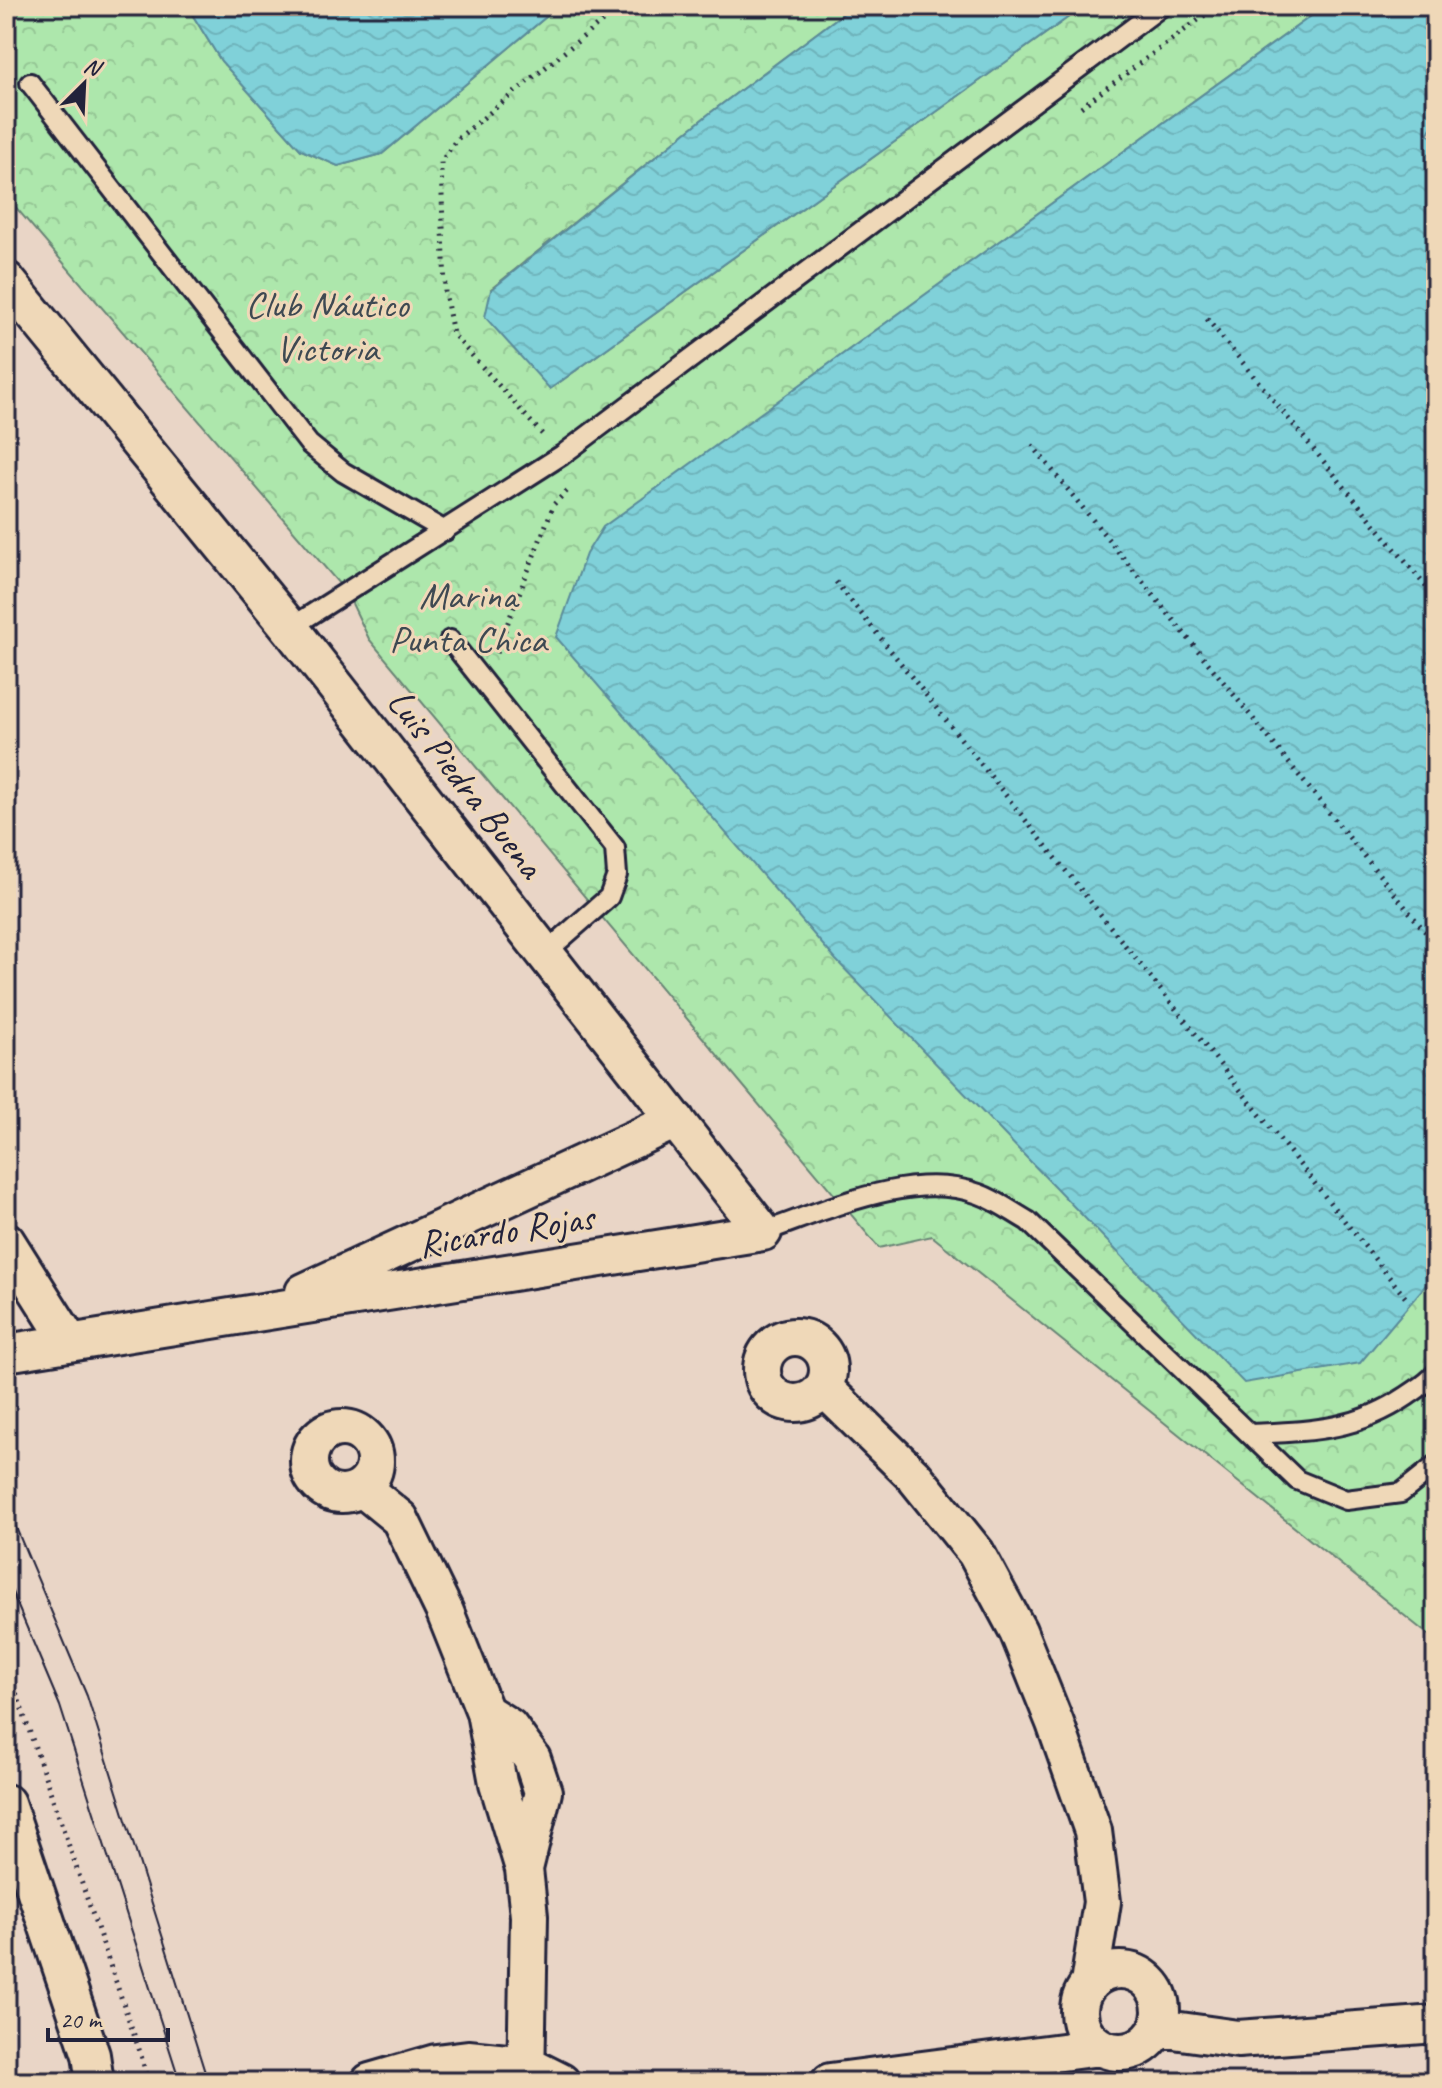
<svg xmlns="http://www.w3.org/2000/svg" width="1442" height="2088" viewBox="0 0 1442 2088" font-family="Caveat,sans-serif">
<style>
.built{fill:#e1d2d6}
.park{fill:url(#park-crowns);stroke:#688474;stroke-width:2}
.water{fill:url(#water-waves);stroke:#5a8b9a;stroke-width:2}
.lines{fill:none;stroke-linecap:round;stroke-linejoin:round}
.service-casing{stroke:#22223b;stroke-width:24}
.minor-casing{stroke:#22223b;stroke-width:42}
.path{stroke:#22223b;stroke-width:5;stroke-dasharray:2 6;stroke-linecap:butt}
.service{stroke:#efd8b8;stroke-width:18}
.minor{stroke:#efd8b8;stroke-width:36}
.tram{stroke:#22223b;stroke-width:2}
.labels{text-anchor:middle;stroke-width:6;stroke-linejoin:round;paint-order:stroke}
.park-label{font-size:38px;fill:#3e4952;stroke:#efd8b8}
.street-label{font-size:38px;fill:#22223b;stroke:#efd8b8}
</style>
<defs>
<pattern id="park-crowns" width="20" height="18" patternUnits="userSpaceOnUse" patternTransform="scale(2)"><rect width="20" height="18" fill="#ade7ac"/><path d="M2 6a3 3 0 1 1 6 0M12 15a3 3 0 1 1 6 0" fill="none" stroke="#95c695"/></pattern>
<pattern id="water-waves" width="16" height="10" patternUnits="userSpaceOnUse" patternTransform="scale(2)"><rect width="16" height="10" fill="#80d1d9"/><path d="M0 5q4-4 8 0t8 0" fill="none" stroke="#6eb3bb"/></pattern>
</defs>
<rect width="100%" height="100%" fill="#e9d5c6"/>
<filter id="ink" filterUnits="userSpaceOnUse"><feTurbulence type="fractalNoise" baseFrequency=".0125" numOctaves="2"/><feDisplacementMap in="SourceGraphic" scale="16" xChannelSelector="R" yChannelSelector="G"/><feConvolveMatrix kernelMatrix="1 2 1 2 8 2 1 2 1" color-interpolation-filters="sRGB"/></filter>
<g filter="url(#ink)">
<path class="built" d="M1436,2070v12h-124z"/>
<path class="park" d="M6,6h181l34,55 80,89 37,16 44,-12 177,-148h294l-143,107 -219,176 59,100 534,-383h241l-721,521 805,775 27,-29v368l-504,-405 -53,12 -510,-609 -22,-46 -341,-397z"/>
<path class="water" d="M187,6h372l-177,148 -44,12 -37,-16 -80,-89z
M853,6h231l-534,383 -65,-72 6,-27 219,-177z
M1325,6h111v113l-8,14 8,9v1131l-76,90 -116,20 -408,-423 -280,-323 30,-83 17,-27z"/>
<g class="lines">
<g class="service-casing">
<path id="service" d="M30,83l279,361 34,28 102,59
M290,628l272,-173 600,-449
M450,640l165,208 2,27 -8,22 -64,56
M763,1232c64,-22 149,-63 216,-38 17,6 33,18 49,27l269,259 49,20 55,-7 35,-28
M1251,1434c60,-3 104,-3 156,-38 10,-7 21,-13 29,-23"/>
</g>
<g class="minor-casing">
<path id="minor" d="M6,280l284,348 473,604 -757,121
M6,1241l63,100
M304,1292l372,-172
M762 1370a33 33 0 1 1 66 0a33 33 0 1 1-66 0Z
M823,1387l91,89 62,77 42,78 37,92 38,108 9,71 -13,82
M309 1461a33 33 0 1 1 66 0a33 33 0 1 1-66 0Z
M362,1488l38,31 45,93 40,100 13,71 26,86 5,47 -3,166
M485,1712l24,15 23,32 11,33 -19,77
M6,1803l85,252 4,27
M1079 2011a41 41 0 1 1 82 0a41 41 0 1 1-82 0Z
M1159,2028l79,11 198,-15
M370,2082l66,-19 32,-4 59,6 34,17
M830,2082l270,-35"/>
</g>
<path class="path" d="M1081,107l136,-101
M1207,319l229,280
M542,434l-89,-100 -8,-42 -4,-130 15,-22 165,-134
M1032,445l404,500
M836,582l573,720
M496,653l58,-149 16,-16
M6,1663l135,392 7,27"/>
<use href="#service" class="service"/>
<use href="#minor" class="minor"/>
<path class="tram" d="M6,1504l81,192 121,386
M6,1578l54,128 120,376"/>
</g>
</g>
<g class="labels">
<g class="park-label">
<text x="327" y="317">Club Náutico<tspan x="327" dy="44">Victoria</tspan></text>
<text x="468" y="608">Marina<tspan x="468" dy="44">Punta Chica</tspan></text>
</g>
<g class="street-label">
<text transform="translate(466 783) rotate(52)" y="13">Luis Piedra Buena</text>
<text transform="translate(506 1230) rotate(-9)" y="13">Ricardo Rojas</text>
</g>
</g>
<rect width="1442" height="2088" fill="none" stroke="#efd8b8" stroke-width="32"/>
<rect x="16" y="16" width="1410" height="2056" fill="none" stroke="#22223b" stroke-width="3" filter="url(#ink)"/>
<g transform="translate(84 84) rotate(24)" stroke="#efd8b8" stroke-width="6" paint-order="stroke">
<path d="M0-6L14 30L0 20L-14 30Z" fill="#22223b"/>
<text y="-12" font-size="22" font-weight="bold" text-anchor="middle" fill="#22223b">N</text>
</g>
<path d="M48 2028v12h120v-12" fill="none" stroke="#22223b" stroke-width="4"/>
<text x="60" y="2028" font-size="24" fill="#22223b" stroke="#efd8b8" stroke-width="6" paint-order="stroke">20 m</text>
</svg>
